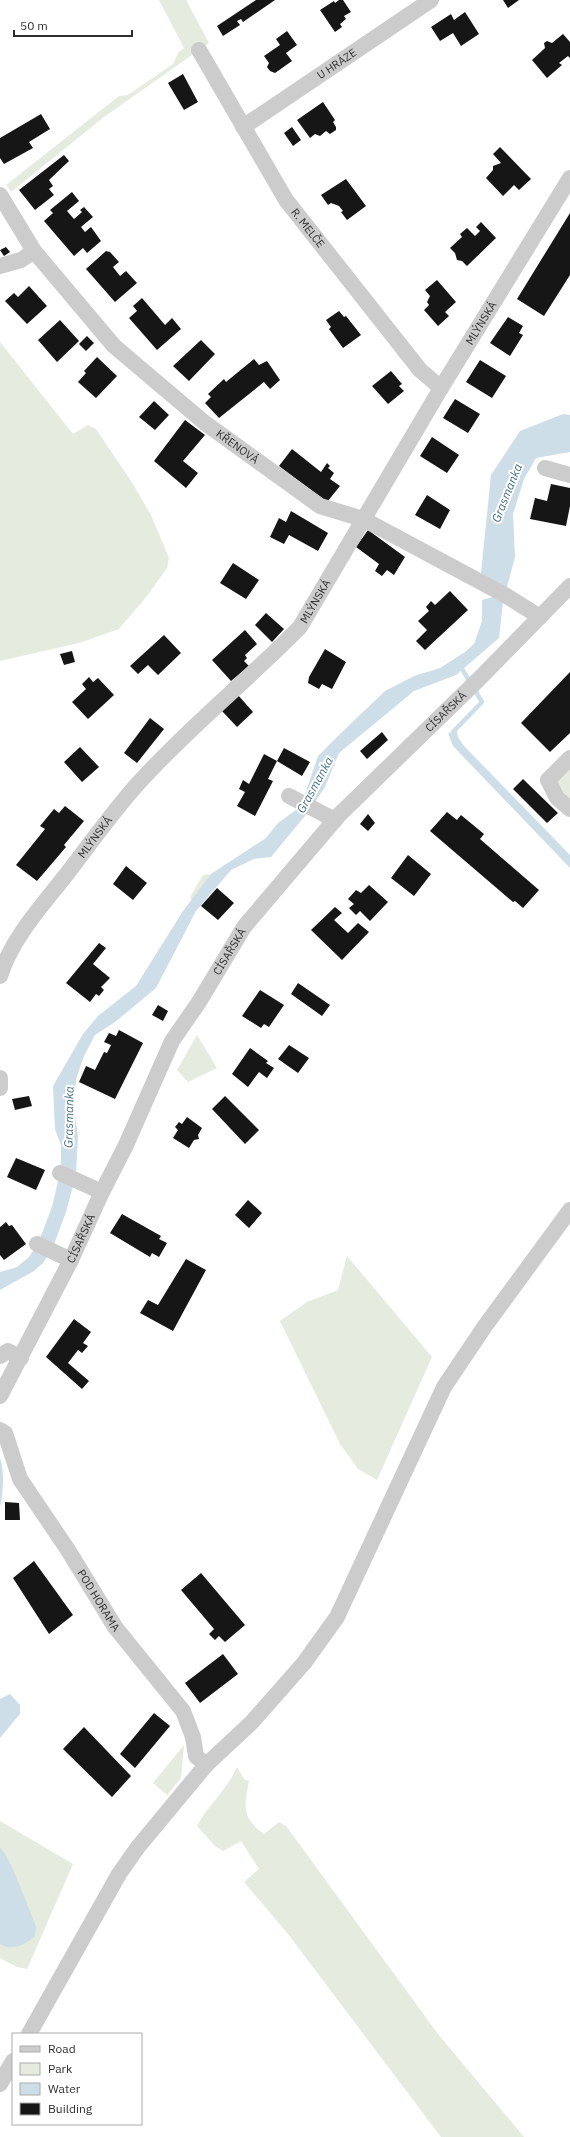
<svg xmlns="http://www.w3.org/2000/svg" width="570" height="2137" viewBox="0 0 570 2137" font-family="'IBM Plex Sans',sans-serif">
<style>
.green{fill:#e5ebdf}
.water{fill:#cedee8}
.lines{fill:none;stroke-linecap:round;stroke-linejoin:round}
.stream{stroke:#cedee8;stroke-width:4.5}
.building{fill:#161616}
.minor{stroke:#ccc;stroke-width:16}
.labels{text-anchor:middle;stroke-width:4;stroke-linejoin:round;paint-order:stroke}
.street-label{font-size:11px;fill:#2f2f2f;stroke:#fff}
.water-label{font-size:12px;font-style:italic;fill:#476e88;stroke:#fff}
</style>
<rect width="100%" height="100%" fill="#fff"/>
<path class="green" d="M159,0h27l23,43 -105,74 -93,75 -5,-7 113,-89 9,-1 45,-31 5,-11 6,-5z
M0,342l73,92 15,-9 8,4 37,55 18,31 18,43 -2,10 -20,28 -28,33 -40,14 -79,18z
M570,764v36l-13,-15 4,-12z
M211,874l-19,27 -2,-4 13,-22z
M197,1035l20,33 -29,14 -11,-12z
M347,1256l85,101 -55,123 -19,-11 -18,-25 -60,-123 27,-19 31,-12z
M184,1745l-3,33 -14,17 -14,-12z
M237,1767l7,12 5,2c-5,26 -8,36 15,53l15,-12 7,4 152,208 86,103h-83l-153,-203 -44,-52 15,-13 -18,-28 -18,10 -8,-5 -18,-20c11,-21 30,-36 40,-59z
M0,1821l73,43 -46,105 -10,-2 -17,-9z"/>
<path class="water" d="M563,414l7,1v37l-34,6 -12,21 -11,35 2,43 -12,45 -4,36 -43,37 -42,16 -75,62 -14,34 -16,24 -38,46 -17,2 -23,11 -35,41 -40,77 -41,34 -20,13 -11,21 -8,23 -2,30 4,27 -2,39 -10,37 -13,35 -10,16 -9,8 -34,19v-18l17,-5 12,-10 10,-16 13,-34 9,-39v-23l-6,-16 -2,-43 30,-52 15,-18 38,-30 47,-75 28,-37 55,-36 11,-14 24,-18 17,-50 22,-22 45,-43 29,-15 26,-8 25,-16 9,-8 8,-23v-21l11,-3 -1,-17 -11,-7 10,-98 29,-44z
M457,731l1,6 5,8 107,110v13l-117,-122 -5,-13z
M0,1458c5,14 3,35 0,49z
M10,1694l10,11v9l-20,24v-39z
M0,1848c9,5 30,64 36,78l-1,10c-8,8 -24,16 -35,8z"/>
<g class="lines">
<path class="stream" d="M455,737l-2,-5 29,-30 -23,-38"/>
</g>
<path class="building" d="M256,0h19l-32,22 -2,-3 -4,2 3,4 -17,11 -6,-10z
M339,0h4l8,12 -7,4 2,3 -6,5 2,3 -7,5 -15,-22 14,-9 1,2z
M503,0h16l-11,8z
M465,12l14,22 -18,12 -8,-13 -13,8 -9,-14 20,-13 3,6z
M287,31l10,14 -11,8 6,8 -17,12 -5,-2 -3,-4 2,-4 -5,-7 16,-11 -4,-6z
M563,34l7,8v16l-2,-2 -9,7 3,2 -15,13 -15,-18 13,-12 -1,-5 3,-2 5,2z
M183,74l15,28 -14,8 -16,-27z
M323,102l12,18 -2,2 3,5v3l-6,4 -4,-3 -6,5 -5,-2 -5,4 -13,-18z
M41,114l9,15 -21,13 4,6 -29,16 -4,-6v-20z
M292,127l9,13 -8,6 -9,-13z
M500,147l31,32 -12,11 -5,-5 -11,11 -17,-18 7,-8v-4l8,-3 -8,-9z
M64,155l5,6 -20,19 4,6 -4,3 5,6 -19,15 -16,-20z
M346,179l20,27 -19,14 -6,-8 2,-1 -4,-5 -8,-3 -3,2 -7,-10z
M72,192l7,9 -12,10 7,8 8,-7 -2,-2 4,-3 9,10 -12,10 4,5 6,-5 10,14 -14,12 -4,-5 -9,8 -30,-35 9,-8 -3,-3z
M570,213v62l-26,41 -27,-17z
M481,222l15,16 -29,28 -5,-5 -5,-1 -2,-7 -5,-5 12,-11 -2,-3 7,-6 8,8 5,-5 -4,-4z
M6,247l4,5 -6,4 -4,-6z
M106,251l4,1 9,10 -6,5 7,9 6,-5 11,12 -22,19 -29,-33z
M437,280l19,22 -11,10 4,4 -11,10 -14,-16 5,-5 -2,-3 3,-6 -5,-6z
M29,286l18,20 -20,18 -22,-23 9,-8 4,4z
M142,298l23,27 7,-7 9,11 -24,21 -28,-32 8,-7 -4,-5z
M339,311l5,6 2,-1 15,19 -18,13 -14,-19 2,-2 -5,-7z
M508,317l15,9 -4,7 4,2 -13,21 -20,-13z
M60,320l19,21 -22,21 -19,-22z
M87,336l7,7 -8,8 -7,-7z
M201,340l14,14 -26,27 -16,-15z
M97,357l20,19 -21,22 -18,-16 8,-9 -2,-2z
M254,359l5,6 8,-4 13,19 -10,9 -6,-7 -45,36 -14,-15 6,-6 -3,-3 16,-15 2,3z
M480,360l26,16 -14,22 -26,-16z
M391,371l11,13 -3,2 5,5 -16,13 -16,-18z
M455,399l25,15 -12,19 -25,-15z
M154,401l15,14 -14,15 -16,-13z
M185,420l20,15 -22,26 15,12 -12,15 -32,-27z
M432,437l27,18 -12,18 -27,-17z
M292,449l29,23 6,-9 3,3 -2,2 6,5 -4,6 10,7 -13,16 -48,-36z
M551,484l19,4v18l-4,20 -36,-7 5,-21 12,3z
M427,495l23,15 -10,19 -25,-14z
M291,511l37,22 -10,18 -29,-16 -5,9 -14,-7 9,-19 7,4z
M368,530l37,27 -11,18 -7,-5 -5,6 -7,-5 4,-7 -23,-17z
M233,563l26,17 -13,19 -26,-16z
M450,591l18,19 -43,40 -9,-9 11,-11 -9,-9 11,-10 -3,-4 5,-6 4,4z
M266,613l18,16 -12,13 -17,-17z
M245,630l12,14 -12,11 2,3 -3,3 5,5 -18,15 -19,-21z
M164,635l17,18 -23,22 -10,-10 -10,9 -8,-8z
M325,649l21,13 -14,27 -10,-5 -3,5 -11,-6 1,-6z
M72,651l3,11 -11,3 -4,-11z
M570,672v61l-20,19 -29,-29z
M89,677l4,5 5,-4 16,17 -26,24 -16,-17 14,-13 -4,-5z
M238,695l15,17 -16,15 -15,-16z
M150,718l14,11 -27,34 -13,-10z
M382,732l6,8 -21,19 -7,-8z
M80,747l19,20 -17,15 -18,-20z
M284,748l26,14 -8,14 -25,-15z
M264,754l13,7 -9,18 5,2 -18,35 -18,-10 8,-14 -6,-3 4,-9 6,4z
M523,779l35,34 -11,10 -34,-34z
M65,806l19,15 -20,24 2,2 -29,34 -21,-16 29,-36 -5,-3 14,-17 5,4z
M447,812l10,8 4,-5 23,19 -4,5 59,51 -16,18 -8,-7 -2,1 -83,-71z
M368,814l7,9 -7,8 -8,-7z
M408,855l23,19 -17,22 -23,-18z
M126,866l21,17 -14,17 -20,-16z
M369,885l19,17 -18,19 -10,-10 -4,4 -7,-7 5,-4 -6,-5 8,-9 5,3z
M217,888l17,15 -16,17 -17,-14z
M335,907l7,6 -8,7 14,13 10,-10 11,9 -27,28 -31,-30z
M99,943l7,5 -13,16 17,14 -9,9 3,3 -5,6 -3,-2 -6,8 -24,-19z
M298,983l32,22 -8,11 -31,-22z
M260,990l24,15 -15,22 -5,-3 -3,4 -19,-12z
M158,1005l10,6 -5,10 -11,-6z
M119,1030l24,13 -28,56 -36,-17 7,-16 9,4 9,-18 3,1 4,-8 -7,-3 5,-9 7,3z
M289,1045l20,13 -11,15 -20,-14z
M250,1048l18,13 -2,2 8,5 -7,10 -8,-6 -11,15 -16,-13z
M29,1096l3,10 -17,4 -3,-11z
M225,1096l34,34 -14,14 -33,-35z
M187,1117l15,11 -4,7 1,4 -5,1 -5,8 -16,-10 5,-8 -3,-3 4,-5 3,2z
M16,1158l29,12 -9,20 -29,-13z
M248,1200l14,13 -13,15 -14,-13z
M122,1214l39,22 -2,3 8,4 -8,14 -7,-4 -2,4 -40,-24z
M6,1222l3,4 3,-1 14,19 -22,16 -4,-5v-28z
M186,1259l20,11 -33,61 -33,-18 8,-13 10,5z
M74,1319l17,13 -8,11 5,3 -6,7 -4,-3 -10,13 21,18 -7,8 -36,-32z
M5,1502l14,1 1,17h-15z
M34,1561l39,54 -24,19 -36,-56z
M201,1573l44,52 -20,17 -6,-6 -4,4 -6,-6 5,-5 -33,-39z
M223,1654l15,20 -38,29 -15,-20z
M154,1713l16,13 -35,42 -15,-14z
M84,1727l47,49 -19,21 -49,-48z"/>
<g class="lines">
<g class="minor">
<path id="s1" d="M199,50l87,150 134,170 21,18"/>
<path id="s2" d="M243,127l188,-127"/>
<path id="s3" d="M0,195l34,56 80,95 91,77 115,83 43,13 142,76 35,22"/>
<path d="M0,266l21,-6 13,-9"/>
<path d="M545,468l25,7"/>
<path d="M570,758l-22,22 9,18 13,11"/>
<path d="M289,796l46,24"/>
<path id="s4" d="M0,976c12,-38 41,-69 66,-101 26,-33 50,-69 79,-99 49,-53 105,-98 155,-149l141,-239 129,-210"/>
<path d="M0,1078v10"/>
<path d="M60,1173l42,19"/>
<path d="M37,1244l34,16"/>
<path d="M0,1356l8,-5 13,7"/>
<path id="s5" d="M0,1396l71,-136 31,-68 24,-47 46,-104 27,-39 45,-75 95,-112 140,-136 91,-93"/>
<path id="s6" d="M0,1430l5,3 15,46 48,71 47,77 68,84 10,26 3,19 10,9"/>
<path d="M29,2034l90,-160 19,-27 68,-82 46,-43 52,-59 33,-46 107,-230 41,-61 85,-116"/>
<path d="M0,2084l13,-23"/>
</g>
</g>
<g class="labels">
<g class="street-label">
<text dy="4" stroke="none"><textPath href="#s2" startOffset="113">U HRÁZE</textPath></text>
<text dy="4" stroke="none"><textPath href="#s1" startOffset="209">R. MELČE</textPath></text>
<text dy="4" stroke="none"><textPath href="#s4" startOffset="817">MLÝNSKÁ</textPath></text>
<text dy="4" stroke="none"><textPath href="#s3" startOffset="349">KŘENOVÁ</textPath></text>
<text dy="4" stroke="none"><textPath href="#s4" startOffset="493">MLÝNSKÁ</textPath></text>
<text dy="4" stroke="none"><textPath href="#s5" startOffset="825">CÍSAŘSKÁ</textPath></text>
<text dy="4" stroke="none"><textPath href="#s4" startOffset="169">MLÝNSKÁ</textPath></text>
<text dy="4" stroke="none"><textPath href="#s5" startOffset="501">CÍSAŘSKÁ</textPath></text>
<text dy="4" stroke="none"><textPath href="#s5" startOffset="177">CÍSAŘSKÁ</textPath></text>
<text dy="4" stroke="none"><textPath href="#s6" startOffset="199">POD HORAMA</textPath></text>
</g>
<g class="water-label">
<text transform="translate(507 493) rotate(-68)" y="4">Grasmanka</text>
<text transform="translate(315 785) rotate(-61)" y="4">Grasmanka</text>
<text transform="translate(69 1117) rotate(-89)" y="4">Grasmanka</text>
</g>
</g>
<rect x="12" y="2033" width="130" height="92" fill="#ffffff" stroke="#acacac"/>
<rect x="20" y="2046" width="20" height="6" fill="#cccccc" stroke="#acacac"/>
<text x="48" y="2053" font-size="12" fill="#2f2f2f">Road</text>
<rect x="20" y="2063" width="20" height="12" fill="#e5ebdf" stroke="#acacac"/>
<text x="48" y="2073" font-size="12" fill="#2f2f2f">Park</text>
<rect x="20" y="2083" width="20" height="12" fill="#cedee8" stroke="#acacac"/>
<text x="48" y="2093" font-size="12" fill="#2f2f2f">Water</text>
<rect x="20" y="2103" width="20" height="12" fill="#161616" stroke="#acacac"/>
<text x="48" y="2113" font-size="12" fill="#2f2f2f">Building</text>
<path d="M14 30v6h118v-6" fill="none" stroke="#2f2f2f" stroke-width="2"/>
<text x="20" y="30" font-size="12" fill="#2f2f2f" stroke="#ffffff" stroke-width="3" paint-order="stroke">50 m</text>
</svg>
